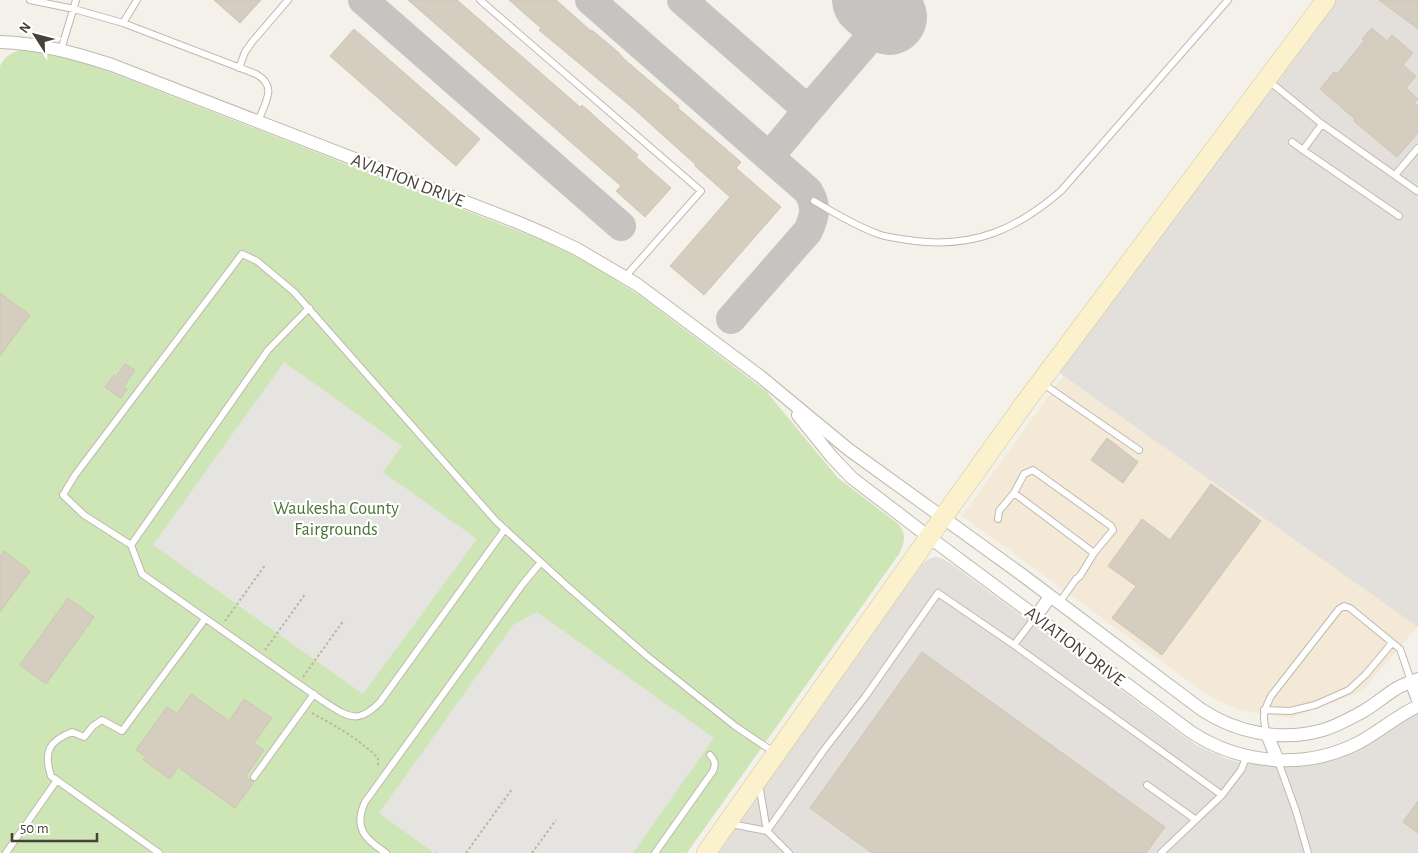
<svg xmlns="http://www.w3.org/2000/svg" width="1418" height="853" viewBox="0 0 1418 853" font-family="'Alegreya Sans',sans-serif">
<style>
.commercial{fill:#f4e9d7}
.industrial{fill:#e3e0db}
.green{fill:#cee5b6}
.parking{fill:#e5e4e1}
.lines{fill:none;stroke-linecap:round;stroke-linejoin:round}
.taxiway{stroke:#c6c4c1;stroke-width:30}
.runway{stroke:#c6c4c1;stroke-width:76}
.building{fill:#d4cdc0;stroke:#cfc5b3}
.lane-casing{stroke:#bfb9ad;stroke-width:8}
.street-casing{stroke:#bfb9ad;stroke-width:14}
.secondary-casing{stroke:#d0c59c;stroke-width:20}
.path{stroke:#bfb59f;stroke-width:2;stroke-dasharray:2.5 2.5;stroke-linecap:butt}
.lane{stroke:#fff;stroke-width:6}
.street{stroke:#fff;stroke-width:12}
.secondary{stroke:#fbf1cc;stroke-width:19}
.labels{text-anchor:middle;stroke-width:4.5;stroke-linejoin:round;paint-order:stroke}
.street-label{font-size:18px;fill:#474238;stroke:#fff}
.park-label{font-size:18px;fill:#47752f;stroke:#fff}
</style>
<rect width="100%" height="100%" fill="#f4f1ea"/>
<path class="commercial" d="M1063,376l355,250 -56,65 -70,27 -51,-7 -32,-15 -247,-180z"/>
<path class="industrial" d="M1331,0h87v627l-363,-257z
M936,557l7,2 10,6 229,170 16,11 27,12 13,4 31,4h28l121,-55v142h-702l206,-289 7,-5z"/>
<path class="green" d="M26,49l49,10 40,15 411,160 27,11 34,17 52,33 127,96 72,87 59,45c10,10 8,19 2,31l-212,299h-687v-787c5,-11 14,-15 26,-17z"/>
<path class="parking" d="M284,362l118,84 -19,26 94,67 -114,155 -210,-149z
M537,612l177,126 -81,115h-199l-55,-40 134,-188z"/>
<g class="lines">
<path class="taxiway" d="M363,0l258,226
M590,0l218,191c9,15 7,25 0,40l-77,88
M682,0l126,110 94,-110
M769,157l39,-47"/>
<path class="runway" d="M870,0l19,17"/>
</g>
<path class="building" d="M214,0h47l-21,23z
M408,0h49l123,107 2,-2 56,50 -2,2 35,31 -26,29 -29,-26 5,-5z
M509,0h47l35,31 1,-1 26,22 6,7 55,47 -1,2 63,54 -5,6 45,39 -77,88 -34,-29 60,-69 -35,-31 1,-1 -62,-56 -95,-79 2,-2z
M1379,0h39v29z
M1372,28l15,13 5,-6 21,18 -10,12 13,11 -10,12 12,11 -4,4 4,3v27l-21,24 -43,-36 1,-2 -35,-30 14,-17 3,2 27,-33 -2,-2z
M354,29l126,110 -24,27 -126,-110z
M0,293l30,22 -30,41z
M125,364l10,6 -11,16 3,3 -6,9 -16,-11 9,-12 2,2z
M1107,438l31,24 -15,21 -32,-23z
M1211,484l50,37 -99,134 -50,-37 24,-32 -28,-20 34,-47 28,21z
M4,551l26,20 -30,41v-55z
M68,598l26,19 -48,67 -26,-19z
M922,652l243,175 -19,26h-274l-62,-45z
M191,694l38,27 15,-22 28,19 -18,25 10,7 -19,27 9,5 -19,26 -57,-41 -8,12 -27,-19 2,-4 -9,-6 31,-43 10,7z
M1418,801v32l-15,-11z"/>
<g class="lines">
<g class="lane-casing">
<path id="lane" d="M30,0l44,9 49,14 14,-23
M480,0l221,191 -76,86
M123,23l133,51c23,13 8,29 2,48
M61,50l15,-50
M239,68l6,-16 7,-10 36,-42
M1269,81l53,43 95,67
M1322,124l-19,26 96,66
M1292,142l11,8
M1395,175l23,-27
M814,201c21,12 41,25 64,33 11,4 25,5 37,7 60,7 102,-12 146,-50l167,-191
M309,308l-41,42 -137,195 11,29 181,127c24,15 34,25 57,1l125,-173
M1042,383l97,67
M1014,493l80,60
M998,519l1,-8 15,-18 10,-19 9,-4 78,56 2,4 -19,23 -14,23 -4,3 -17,24
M131,545l-47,-30 -21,-20 12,-20 167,-221 15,7 37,31 202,229 72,66 79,69 88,70 40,27
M1014,645l22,-29
M1264,710l26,1 25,-6 34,-15 17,-16 26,-31
M1267,734c-5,-17 -4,-22 4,-38l68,-87 5,-3 6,2 50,41 11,32
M1278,761l18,50 12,42
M254,777l60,-83
M1147,785l49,35
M1222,795l19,-25 6,-14
M731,824l36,7 -8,-47
M6,853l51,-73
M159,853l-108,-77c-8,-24 -2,-35 21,-44l12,5 9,-11 9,-6 20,11 83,-112
M386,853c-21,-14 -33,-25 -21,-51l157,-217 19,-23
M655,853l58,-82c3,-7 2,-11 -3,-16
M789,853l-22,-22 57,-81 41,-53 73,-104 76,52 208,150 -61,58"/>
</g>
<g class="street-casing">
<path id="street" d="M0,42c39,1 75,11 112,23l405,157 28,12 32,15 61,36 123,92 87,72 173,125 181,136c35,23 80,32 121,20 14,-4 26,-11 39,-18 11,-6 21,-15 32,-22 7,-5 16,-8 24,-11
M798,415l34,42 20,21 77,59 262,195c49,32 112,38 165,12 22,-11 40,-28 62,-38
M1036,616l14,-19
M1411,681l7,19
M1267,734l11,27"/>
</g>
<g class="secondary-casing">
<path id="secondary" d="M706,853l223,-316 95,-133 302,-404"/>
</g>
<path class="path" d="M225,621l41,-57
M265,650l41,-57
M303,677l41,-57
M312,713c24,13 47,26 66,45v10
M436,853h1
M466,853l46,-64
M532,853l24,-33"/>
<use href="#lane" class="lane"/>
<use href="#street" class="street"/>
<use href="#secondary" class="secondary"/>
</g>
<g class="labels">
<g class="street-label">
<text transform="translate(408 180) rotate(21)" y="6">AVIATION DRIVE</text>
<text transform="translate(1075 646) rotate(37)" y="6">AVIATION DRIVE</text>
</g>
<g class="park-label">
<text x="336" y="514">Waukesha County<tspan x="336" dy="21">Fairgrounds</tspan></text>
</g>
</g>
<g transform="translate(35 35) rotate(306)" stroke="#ffffff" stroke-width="4" paint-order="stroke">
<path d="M0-4L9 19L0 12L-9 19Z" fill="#474238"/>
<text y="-8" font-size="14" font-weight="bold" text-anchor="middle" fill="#474238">N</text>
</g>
<path d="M12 833v8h85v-8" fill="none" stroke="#474238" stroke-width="2.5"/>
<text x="20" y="833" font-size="15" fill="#474238" stroke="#ffffff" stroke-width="4" paint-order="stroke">50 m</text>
</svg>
